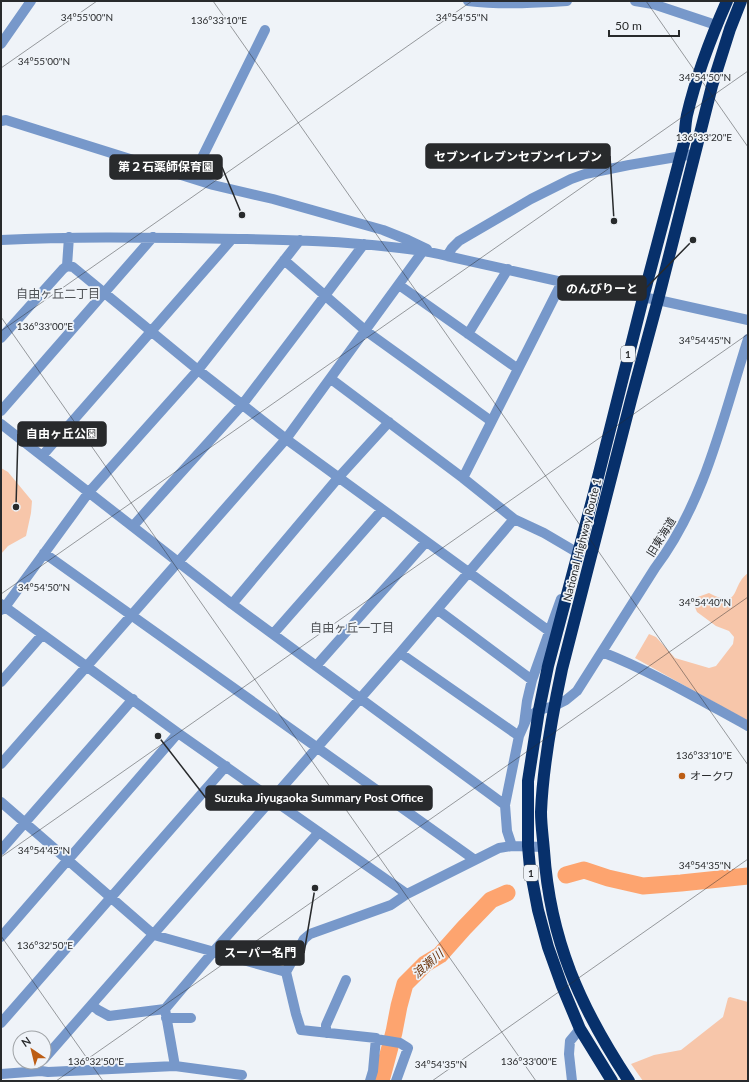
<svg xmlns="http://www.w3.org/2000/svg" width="749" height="1082" viewBox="0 0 749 1082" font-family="Lato,'Noto Sans JP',sans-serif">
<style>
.green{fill:#f7c6aa}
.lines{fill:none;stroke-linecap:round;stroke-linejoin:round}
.river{stroke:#fda46f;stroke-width:17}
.street{stroke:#7798ca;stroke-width:10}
.highway{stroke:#07306b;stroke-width:12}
.ticks{fill:none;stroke:#282a2c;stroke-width:1;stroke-opacity:0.45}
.poi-dot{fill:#bc5d14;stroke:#eff3f8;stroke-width:1.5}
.labels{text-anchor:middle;stroke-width:3.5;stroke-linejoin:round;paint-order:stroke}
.shield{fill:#eff3f8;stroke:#646669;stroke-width:1}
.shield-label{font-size:10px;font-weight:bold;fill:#282a2c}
.street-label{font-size:11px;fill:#282a2c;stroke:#eff3f8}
.poi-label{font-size:11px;fill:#282a2c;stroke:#eff3f8;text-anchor:start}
.neighbourhood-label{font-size:12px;fill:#4e5155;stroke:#eff3f8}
.water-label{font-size:12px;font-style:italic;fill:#6e360e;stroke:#eff3f8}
.ticks-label{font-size:10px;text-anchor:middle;fill:#282a2c;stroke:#eff3f8;stroke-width:3.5;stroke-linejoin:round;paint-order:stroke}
.leader{fill:none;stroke:#282a2c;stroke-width:1.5}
.callout-dot{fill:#282a2c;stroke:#eff3f8;stroke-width:1.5}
.callout{fill:#282a2c;stroke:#282a2c;stroke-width:1.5}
.callout-label{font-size:12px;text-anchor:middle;font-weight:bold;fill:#fff}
</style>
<rect width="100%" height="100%" fill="#eff3f8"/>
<path class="green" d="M1,468l7,4 24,29 -1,12 -5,23 -18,10 -7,8z
M748,573v148l-113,-63 14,-24 7,3 19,21 34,10 7,-2 17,-22 1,-7 -5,-6 -13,-5 -19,-14 -3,-7 1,-7 14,-5c33,17 21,-7 39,-20z
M730,997l18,5v79h-105l-12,-17 23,-9 27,-5 42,-33 5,-19z"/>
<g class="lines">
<path class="river" d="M566,875l18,-5 24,8 35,8 38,-3 67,-7
M381,1081l13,-49 5,-26 6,-22 20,-20 15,-9 24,-27 27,-28 16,-7"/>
<path class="street" d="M468,1c33,4 66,2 99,0
M635,1l18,3 63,21
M1,44l30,-43
M1,121l5,-1 207,65 60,14 110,31 25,10 19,9
M192,178l73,-148
M1,240c82,-4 163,-2 245,-1 48,1 97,2 145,8 19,2 38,4 56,9l115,26 96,18 90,20
M447,256l5,-8 7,-7 72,-42 40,-20 14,-5 44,-9 65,-11
M284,260l82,71 125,90
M67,266l2,-29
M399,285l119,84
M468,334l40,-65
M1,338l62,-69 4,-3 6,1 125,103 88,69 263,192
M331,379l132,99 51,41 30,14 34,20
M1,411l152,-174
M1,424l231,180 273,201 2,26 5,15
M42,456l190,-217
M463,478l99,-196
M133,526l109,-121 122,-161
M44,553l431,307
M1,604l177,129 229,161
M232,604l106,-126 51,-56
M1,610l4,-3 84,-115 109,-122 102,-130
M438,610l94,70
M273,634l109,-124
M602,652c51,20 98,48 146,74
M400,653l119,83
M316,666l110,-124
M1,682l41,-47
M524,724l3,-23 5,-21 29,-81
M1,764l285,-325 137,-188
M1,802l153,133 132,37
M505,805l14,-69 8,-18 12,-8 15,-4 12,-6 11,-9 78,-123c50,-66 68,-151 93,-229
M1,850l132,-151
M1,937l177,-204
M92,1005l6,5 11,6 56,-7
M166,1018h25
M1,1023l225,-257
M326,1033v-8l20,-45
M376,1039l24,4 8,5 -12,33
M44,1059l356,-406 114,-134
M175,1066l67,9
M1,1074l40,-3 7,1 127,-6 -10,-57 48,-57 106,-120
M370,1081l3,-10 3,-33 -75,-8 -5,-16 -10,-42 18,-33 6,-5 81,-29 16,-11 92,-46 13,-2 32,1
M572,1081l-3,-27 1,-13 10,-12"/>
<path class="highway" d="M612,1081l-32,-52 -18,-43 -14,-39 -10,-37 -8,-42 -2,-22v-65l11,-71 9,-44 46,-173 49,-195 41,-155c1,-9 1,-19 3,-28 9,-38 24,-78 40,-114
M629,1081c-49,-74 -79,-141 -85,-230 -1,-13 -3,-26 -3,-39 2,-48 11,-96 21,-143l69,-269 27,-100 54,-214 18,-57 11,-28"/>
</g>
<path class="ticks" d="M213,1l535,764M646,1l102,146M1,68l96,-67M1,317l535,764M1,331l471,-330M1,594l747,-523M1,857l747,-523M1,936l102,145M56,1081l692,-484M432,1081l316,-222"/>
<circle class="poi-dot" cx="682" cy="776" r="4"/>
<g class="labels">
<g class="shield">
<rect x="621" y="346" width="14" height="16" rx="3"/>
<rect x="524" y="865" width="14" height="16" rx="3"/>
</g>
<g class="shield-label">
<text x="628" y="358">1</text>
<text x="531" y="877">1</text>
</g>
<g class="street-label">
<text transform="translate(661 537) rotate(-58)" y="4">旧東海道</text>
<text transform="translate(582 540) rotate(-76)" y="4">National Highway Route 1</text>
</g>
<g class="poi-label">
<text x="690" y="780">オークワ</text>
</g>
<g class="neighbourhood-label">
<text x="58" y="298">自由ヶ丘二丁目</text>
<text x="352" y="632">自由ヶ丘一丁目</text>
</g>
<g class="water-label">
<text transform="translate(428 964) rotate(-41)" y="4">浪瀬川</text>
</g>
</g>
<g class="ticks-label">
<text x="87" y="21">34°55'00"N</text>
<text x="462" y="21">34°54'55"N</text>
<text x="219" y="24">136°33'10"E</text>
<text x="44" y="65">34°55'00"N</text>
<text x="705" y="81">34°54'50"N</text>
<text x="704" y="141">136°33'20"E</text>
<text x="45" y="330">136°33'00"E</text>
<text x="705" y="344">34°54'45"N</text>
<text x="44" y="591">34°54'50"N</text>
<text x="705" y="606">34°54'40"N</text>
<text x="704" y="759">136°33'10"E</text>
<text x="44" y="854">34°54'45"N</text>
<text x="705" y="869">34°54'35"N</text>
<text x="45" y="949">136°32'50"E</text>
<text x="96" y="1065">136°32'50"E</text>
<text x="529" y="1065">136°33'00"E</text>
<text x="441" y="1068">34°54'35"N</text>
</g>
<path class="leader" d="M614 221L610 156M242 215L222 167M693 240L646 288M16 507L18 434M158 736L206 798M315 888L304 953"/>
<g class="callout-dot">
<circle cx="614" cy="221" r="4"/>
<circle cx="242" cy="215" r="4"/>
<circle cx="693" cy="240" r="4"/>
<circle cx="16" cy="507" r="4"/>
<circle cx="158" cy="736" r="4"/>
<circle cx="315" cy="888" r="4"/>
</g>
<g class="callout">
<rect x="426" y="144" width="184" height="24" rx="4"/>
<rect x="110" y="155" width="112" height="24" rx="4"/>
<rect x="558" y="276" width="88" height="24" rx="4"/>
<rect x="18" y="422" width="88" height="24" rx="4"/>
<rect x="206" y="786" width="226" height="24" rx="4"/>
<rect x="216" y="941" width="88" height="24" rx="4"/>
</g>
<g class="callout-label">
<text x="518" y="161">セブンイレブンセブンイレブン</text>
<text x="166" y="171">第２石薬師保育園</text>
<text x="602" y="293">のんびりーと</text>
<text x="62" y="438">自由ヶ丘公園</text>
<text x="319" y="802">Suzuka Jiyugaoka Summary Post Office</text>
<text x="260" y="957">スーパー名門</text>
</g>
<rect width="749" height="1082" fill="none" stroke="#282a2c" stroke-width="4"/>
<g transform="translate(32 1050) rotate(325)"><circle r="19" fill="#eff3f8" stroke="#9fa3a6"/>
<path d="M0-3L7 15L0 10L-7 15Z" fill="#bc5d14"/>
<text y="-6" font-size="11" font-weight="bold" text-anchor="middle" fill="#282a2c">N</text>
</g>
<path d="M609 30v6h70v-6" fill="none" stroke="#282a2c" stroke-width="2"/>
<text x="615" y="30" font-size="12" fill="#282a2c" stroke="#eff3f8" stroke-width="3" paint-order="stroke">50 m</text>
</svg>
